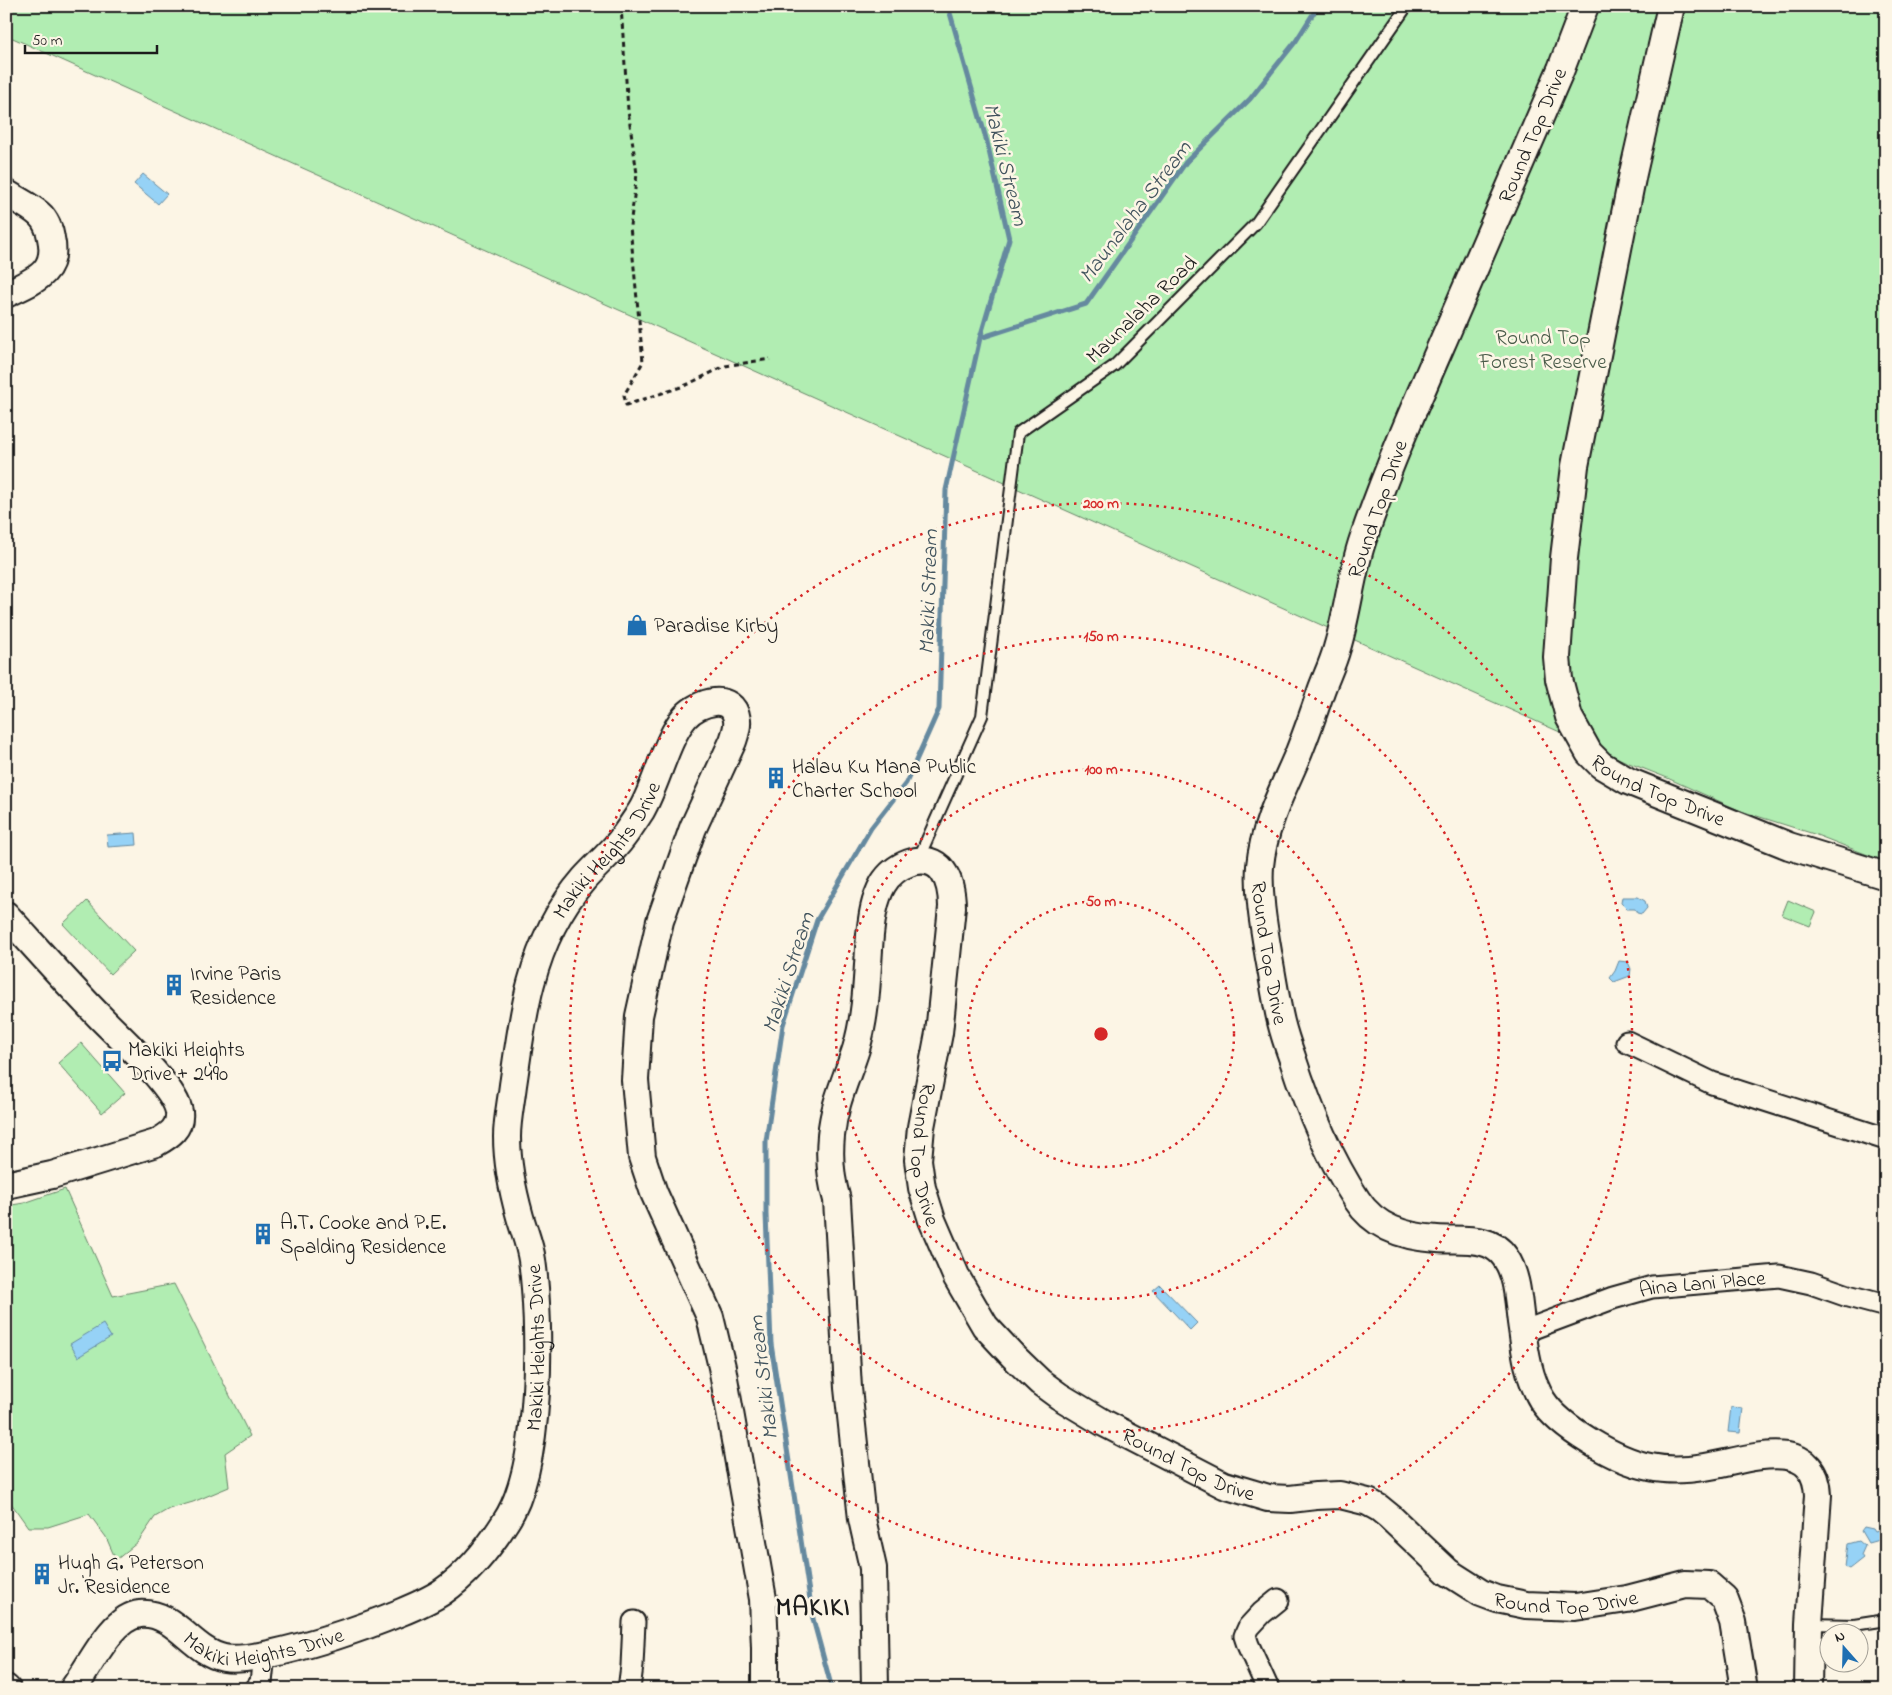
<svg xmlns="http://www.w3.org/2000/svg" width="1892" height="1695" viewBox="0 0 1892 1695" font-family="'Indie Flower',sans-serif">
<style>
.green{fill:#b1edb2;stroke:#668467}
.water{fill:#96d2f6;stroke:#65899f}
.lines{fill:none;stroke-linecap:round;stroke-linejoin:round}
.stream{stroke:#65899f;stroke-width:5}
.service-casing{stroke:#1c1c1c;stroke-width:14}
.minor-casing{stroke:#1c1c1c;stroke-width:25}
.tertiary-casing{stroke:#1c1c1c;stroke-width:30}
.path{stroke:#1c1c1c;stroke-width:3;stroke-dasharray:5 4;stroke-linecap:butt}
.service{stroke:#fcf5e5;stroke-width:10}
.minor{stroke:#fcf5e5;stroke-width:21}
.tertiary{stroke:#fcf5e5;stroke-width:26}
.ring{fill:none;stroke:#d62828;stroke-width:2.5;stroke-dasharray:2.5 5}
.labels{text-anchor:middle;stroke-width:5;stroke-linejoin:round;paint-order:stroke}
.street-label{font-size:21px;fill:#1c1c1c;stroke:#fcf5e5}
.park-label{font-size:21px;fill:#495b49;stroke:#fcf5e5}
.poi-label{font-size:21px;fill:#1c1c1c;stroke:#fcf5e5;text-anchor:start}
.water-label{font-size:22px;font-style:italic;fill:#41535d;stroke:#fcf5e5}
.district-label{font-size:26px;font-weight:bold;letter-spacing:1px;fill:#1c1c1c;stroke:#fcf5e5}
.centre{fill:#d62828;stroke:#fcf5e5;stroke-width:2.5}
.ring-label{font-size:15px;text-anchor:middle;font-weight:bold;fill:#d62828;stroke:#fcf5e5;stroke-width:5;stroke-linejoin:round;paint-order:stroke}
</style>
<rect width="100%" height="100%" fill="#fcf5e5"/>
<filter id="ink" filterUnits="userSpaceOnUse"><feTurbulence type="fractalNoise" baseFrequency=".02" numOctaves="2"/><feDisplacementMap in="SourceGraphic" scale="10" xChannelSelector="R" yChannelSelector="G"/><feConvolveMatrix kernelMatrix="1 2 1 2 8 2 1 2 1" color-interpolation-filters="sRGB"/></filter>
<g filter="url(#ink)">
<path class="green" d="M6,6h1880v856l-72,-28 -73,-23 -76,-34 -36,-14 -1623,-728z
M1788,900l28,12 -6,14 -28,-11z
M87,901l47,50 -24,23 -47,-50z
M81,1043l44,50 -23,20 -44,-50z
M65,1189l48,107 61,-12 76,152 -25,17 4,34 -36,15 -24,7 -14,8 -17,25 -22,18 -10,-23 -17,-23 -41,13h-20l-22,-31v-290l18,-3z"/>
<path class="water" d="M143,174l24,20 -9,10 -24,-20z
M136,833l1,12 -29,2 -1,-12z
M1622,897h16l7,4 2,7 -5,6 -5,-1 -2,-4h-8l-6,-6z
M1619,961l9,1 3,7 -1,7 -16,6 -4,-4 5,-7z
M1160,1285l37,38 -7,7 -37,-39z
M103,1324l8,13 -33,20 -8,-13z
M1731,1407l12,1 -3,25 -12,-1z
M1864,1527l9,2 2,3 10,-3 1,9 -18,5 -7,-12z
M1859,1541l6,5 -4,9 2,3 -14,11 -4,-2 3,-23z"/>
<g class="lines">
<path class="stream" d="M980,338l106,-34 100,-142 64,-63 46,-58 22,-35
M832,1689l-19,-70 -42,-275 -5,-130v-73l17,-116 34,-105 54,-92 35,-45 33,-74 7,-219 34,-152 29,-99 -22,-97 -39,-136"/>
<g class="service-casing">
<path id="service" d="M921,860v-7l61,-137 36,-283 96,-67 142,-143 151,-217
M1810,1624l44,1 32,-5"/>
</g>
<g class="minor-casing">
<g id="minor">
<path d="M1627,1042l85,41 174,56"/>
<path id="s1" d="M1522,1332l91,-34 39,-11 127,-11 32,7 37,13 38,10"/>
<path d="M256,1689l5,-6 3,-29"/>
<path d="M629,1689l3,-23 2,-44"/>
<path d="M1268,1689l-20,-44 -3,-9 4,-9 13,-14 16,-13"/>
</g>
</g>
<g class="tertiary-casing">
<g id="tertiary">
<path id="s2" d="M1585,6l-24,63c-36,83 -72,165 -107,247 -32,74 -65,147 -91,223 -12,35 -15,73 -26,109 -4,15 -11,29 -16,43 -7,21 -14,41 -22,61 -16,38 -35,72 -39,114 -2,30 4,62 9,92 4,21 7,43 12,64 3,12 7,24 11,35 16,50 36,99 65,143 18,28 48,37 80,39 24,2 53,-4 68,18 14,20 13,48 17,72 3,23 7,50 20,71 18,28 75,61 108,67 19,4 36,3 55,0 40,-6 110,-35 113,28l-9,129 -1,65"/>
<path id="s3" d="M1671,6l-38,167 -58,293 -11,92 -7,99 2,22 10,38 20,36 12,12 27,16 161,65 97,30"/>
<path d="M6,193c11,7 24,13 33,21 6,5 11,16 12,24 8,35 -18,43 -45,56"/>
<path d="M6,915c31,34 61,68 93,101 19,20 76,70 80,96 2,17 -11,24 -23,31l-104,32 -46,10"/>
<path d="M6,1688l1,1"/>
<path id="s4" d="M73,1689c17,-22 38,-72 67,-75 35,-3 52,38 84,44 39,7 184,-43 218,-66 26,-18 47,-44 64,-71 36,-55 35,-196 26,-261 -2,-15 -8,-29 -12,-43 -7,-25 -13,-54 -13,-80 0,-17 4,-35 6,-52 5,-33 9,-69 18,-102 10,-38 27,-74 53,-104 10,-11 21,-21 31,-32 10,-11 18,-24 26,-36 16,-27 25,-72 44,-94 13,-15 48,-26 52,3 1,7 -2,15 -4,21l-40,87 -33,93 -21,95 -4,64 7,77 12,36 56,124 12,50 41,232 2,49v41"/>
<path id="s5" d="M875,1689l-2,-121 -11,-49 -14,-131 -11,-188c-6,-20 -8,-43 -6,-64 3,-33 15,-56 25,-87 11,-36 11,-76 14,-114 2,-18 4,-35 13,-51 6,-10 15,-17 26,-21 32,-11 43,17 43,44l-13,126 -18,94 -3,33 4,28 10,32 25,58 28,48 28,30 27,26 19,14 45,27 120,62 44,13 22,1 26,-3 24,-1 28,7 11,6 11,9 58,55 33,21 16,6 29,6 49,2 52,-8 58,-15 24,1 15,13 9,24 11,67"/>
</g>
</g>
<path class="path" d="M621,6l7,104 9,64 -7,52 13,136 -19,33 2,10 58,-19 41,-20 45,-7"/>
<use href="#service" class="service"/>
<use href="#minor" class="minor"/>
<use href="#tertiary" class="tertiary"/>
</g>
</g>
<g class="ring">
<circle cx="1101" cy="1034" r="133"/>
<circle cx="1101" cy="1034" r="265"/>
<circle cx="1101" cy="1034" r="398"/>
<circle cx="1101" cy="1034" r="531"/>
</g>
<defs>
<g id="shop-bare" transform="scale(1.725)"><path d="M-5-2.5h2.3a2.7 3.5 0 0 1 5.4 0H5L5.5 6h-11ZM-1.5-2.5h3a1.5 2.3 0 0 0-3 0Z" fill="#1f6fb2" stroke="#fcf5e5" stroke-width="2.5" paint-order="stroke"/></g>
<g id="building-bare" transform="scale(1.725)"><path d="M-4-6H4V6H1V3H-1V6H-4ZM-2.5-4.3h1.7v1.8h-1.7ZM.8-4.3h1.7v1.8H.8ZM-2.5-1h1.7V.8h-1.7ZM.8-1h1.7V.8H.8Z" fill="#1f6fb2" stroke="#fcf5e5" stroke-width="2.5" paint-order="stroke"/></g>
<g id="bus-bare" transform="scale(1.725)"><path d="M-5-6H5V4H4V6H2V4H-2V6H-4V4H-5ZM-3.5-4V0h7V-4ZM-3.5 1.2v1.5H-2V1.2ZM2 1.2v1.5H3.5V1.2Z" fill="#1f6fb2" stroke="#fcf5e5" stroke-width="2.5" paint-order="stroke"/></g>
</defs>
<g fill-rule="evenodd">
<use href="#shop-bare" x="637" y="625"/>
<use href="#building-bare" x="776" y="778"/>
<use href="#building-bare" x="174" y="985"/>
<use href="#bus-bare" x="112" y="1061"/>
<use href="#building-bare" x="263" y="1234"/>
<use href="#building-bare" x="42" y="1574"/>
</g>
<g class="labels">
<g class="street-label">
<text transform="translate(1532 135) rotate(-67)" y="7">Round Top Drive</text>
<text transform="translate(1141 309) rotate(-44)" y="7">Maunalaha Road</text>
<text transform="translate(1377 509) rotate(-71)" y="7">Round Top Drive</text>
<text dy="7" stroke="none"><textPath href="#s3" startOffset="844">Round Top Drive</textPath></text>
<text dy="7" stroke="none"><textPath href="#s4" startOffset="1229">Makiki Heights Drive</textPath></text>
<text dy="7" stroke="none"><textPath href="#s2" startOffset="1009">Round Top Drive</textPath></text>
<text dy="7" stroke="none"><textPath href="#s5" startOffset="1174">Round Top Drive</textPath></text>
<text dy="7" stroke="none"><textPath href="#s1" startOffset="188">Aina Lani Place</textPath></text>
<text dy="7" stroke="none"><textPath href="#s4" startOffset="704">Makiki Heights Drive</textPath></text>
<text dy="7" stroke="none"><textPath href="#s5" startOffset="1609">Round Top Drive</textPath></text>
<text dy="7" stroke="none"><textPath href="#s5" startOffset="2029">Round Top Drive</textPath></text>
<text dy="7" stroke="none"><textPath href="#s4" startOffset="239">Makiki Heights Drive</textPath></text>
</g>
<g class="park-label">
<text x="1543" y="344">Round Top<tspan x="1543" dy="24">Forest Reserve</tspan></text>
</g>
<g class="poi-label">
<text x="654" y="632">Paradise Kirby</text>
<text x="792" y="773">Halau Ku Mana Public<tspan x="792" dy="24">Charter School</tspan></text>
<text x="190" y="980">Irvine Paris<tspan x="190" dy="24">Residence</tspan></text>
<text x="128" y="1056">Makiki Heights<tspan x="128" dy="24">Drive + 2490</tspan></text>
<text x="280" y="1229">A.T. Cooke and P.E.<tspan x="280" dy="24">Spalding Residence</tspan></text>
<text x="58" y="1569">Hugh G. Peterson<tspan x="58" dy="24">Jr. Residence</tspan></text>
</g>
<g class="water-label">
<text transform="translate(1007 164) rotate(76)" y="8">Makiki Stream</text>
<text transform="translate(1134 211) rotate(-53)" y="8">Maunalaha Stream</text>
<text transform="translate(927 592) rotate(-88)" y="8">Makiki Stream</text>
<text transform="translate(787 972) rotate(-72)" y="8">Makiki Stream</text>
<text transform="translate(762 1378) rotate(-97)" y="8">Makiki Stream</text>
</g>
<g class="district-label">
<text x="813" y="1615">MAKIKI</text>
</g>
</g>
<circle cx="1101" cy="1034" r="8" class="centre"/>
<g class="ring-label">
<text x="1101" y="508">200 m</text>
<text x="1101" y="641">150 m</text>
<text x="1101" y="774">100 m</text>
<text x="1101" y="906">50 m</text>
</g>
<rect width="1892" height="1695" fill="none" stroke="#fcf5e5" stroke-width="25"/>
<rect x="12" y="12" width="1867" height="1670" fill="none" stroke="#1c1c1c" stroke-width="2" filter="url(#ink)"/>
<g transform="translate(1844 1648) rotate(340)"><circle r="24" fill="#fcf5e5" stroke="#a29e95"/>
<path d="M0-4L9 19L0 12L-9 19Z" fill="#1f6fb2"/>
<text y="-8" font-size="14" font-weight="bold" text-anchor="middle" fill="#1c1c1c">N</text>
</g>
<path d="M25 45v8h132v-8" fill="none" stroke="#1c1c1c" stroke-width="2.5"/>
<text x="32" y="45" font-size="15" fill="#1c1c1c" stroke="#fcf5e5" stroke-width="4" paint-order="stroke">50 m</text>
</svg>
